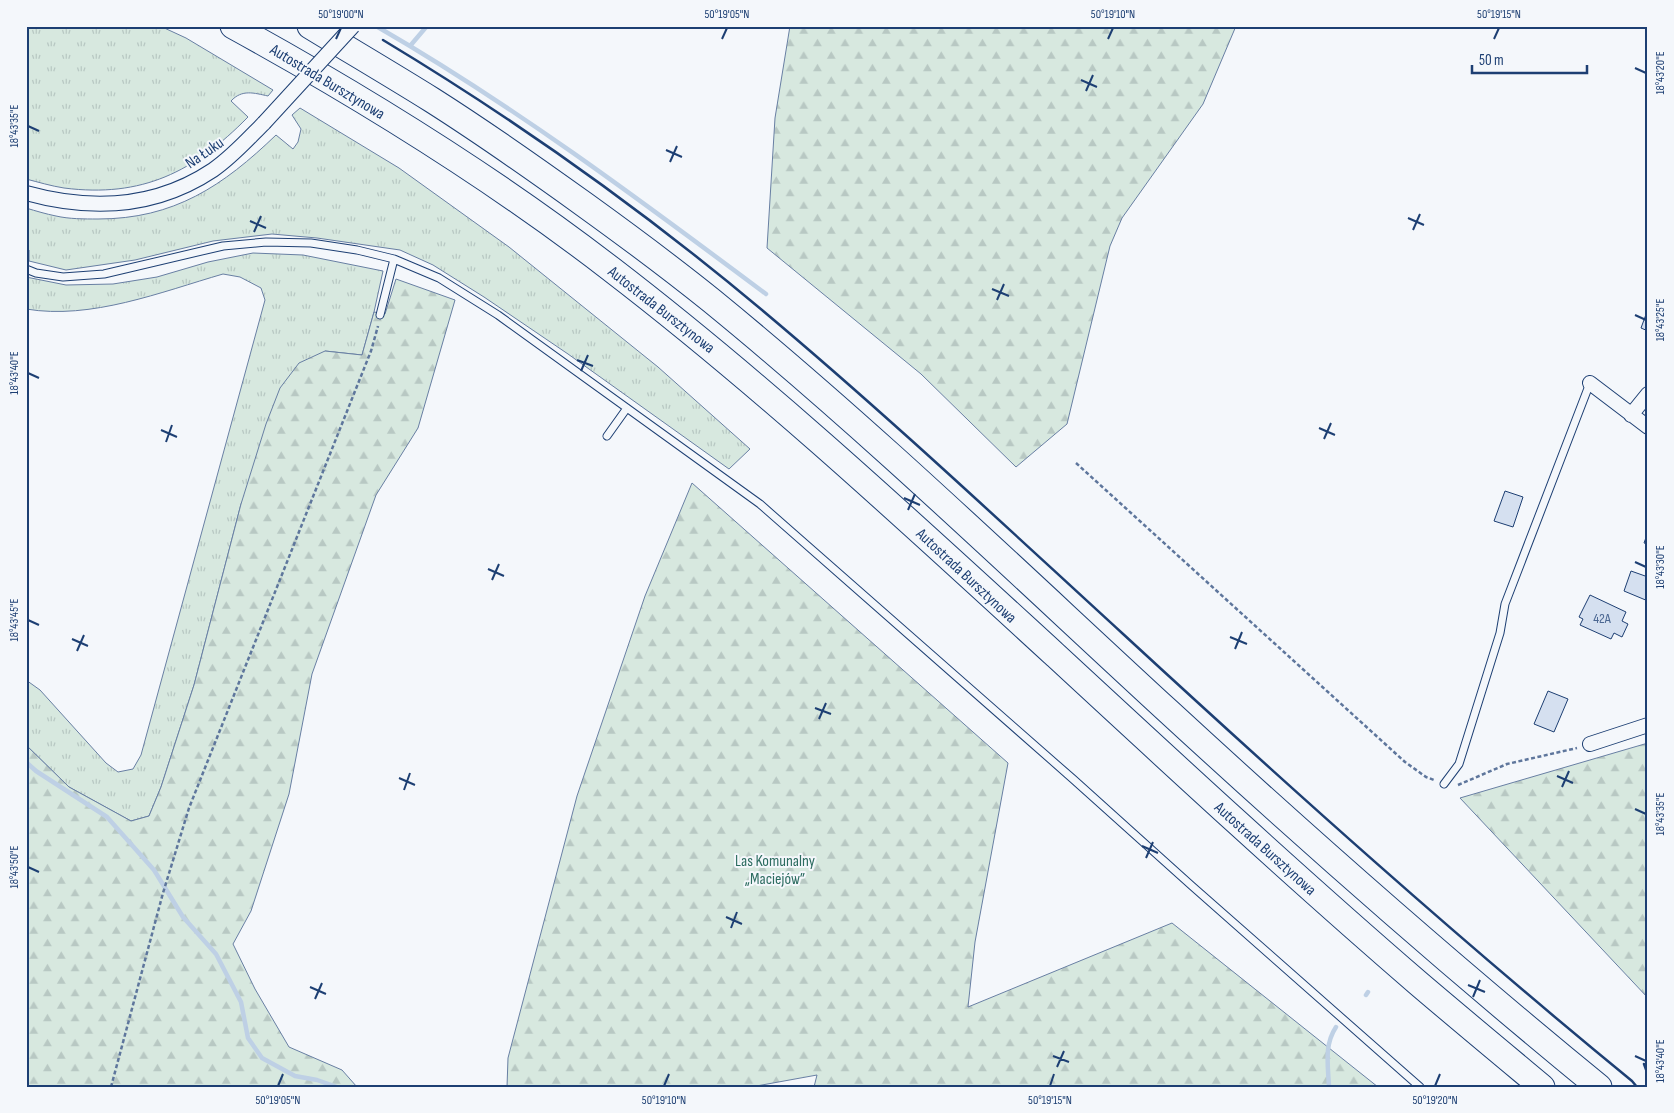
<svg xmlns="http://www.w3.org/2000/svg" width="1674" height="1113" viewBox="0 0 1674 1113" font-family="'Sofia Sans Condensed',sans-serif">
<style>
.grass{fill:url(#grass-tufts);stroke:#687fa3}
.forest{fill:url(#forest-firs);stroke:#687fa3}
.lines{fill:none;stroke-linecap:round;stroke-linejoin:round}
.stream{stroke:#bed0e5;stroke-width:4.5}
.building{fill:#d5e0f0;stroke:#1d3f73}
.service-casing{stroke:#1d3f73;stroke-width:9}
.minor-casing{stroke:#1d3f73;stroke-width:16}
.motorway-casing{stroke:#1d3f73;stroke-width:27}
.path{stroke:#5e769c;stroke-width:2.5;stroke-dasharray:4 2.5;stroke-linecap:butt}
.service{stroke:#f4f7fb;stroke-width:7}
.minor{stroke:#f4f7fb;stroke-width:14}
.motorway{stroke:#f4f7fb;stroke-width:25}
.minor-bridge-casing{stroke:#1d3f73;stroke-width:16;stroke-linecap:butt}
.minor-bridge{stroke:#f4f7fb;stroke-width:14}
.wall{stroke:#1d3f73;stroke-width:2.5}
.ticks{fill:none;stroke:#1d3f73;stroke-width:2}
.labels{text-anchor:middle;stroke-width:4;stroke-linejoin:round;paint-order:stroke}
.number-label{font-size:14px;fill:#4b6792}
.street-label{font-size:16px;fill:#1d3f73;stroke:#f4f7fb}
.park-label{font-size:16px;fill:#2c6c60;stroke:#f4f7fb}
.neatline{fill:none;stroke:#1d3f73;stroke-width:2}
.ticks-label{font-size:12px;text-anchor:middle;fill:#1d3f73}
</style>
<defs>
<pattern id="grass-tufts" width="24" height="20" patternUnits="userSpaceOnUse" patternTransform="scale(1.25)"><rect width="24" height="20" fill="#d7e8df"/><path d="M3 7l-1-3M5 7V3M7 7l1-3M15 17l-1-3M17 17v-4M19 17l1-3" fill="none" stroke="#b8c8c3"/></pattern>
<pattern id="forest-firs" width="22" height="20" patternUnits="userSpaceOnUse" patternTransform="scale(1.25)"><rect width="22" height="20" fill="#d7e8df"/><path d="M5 1l3.5 6h-7zM16 11l3.5 6h-7z" fill="#b8c8c3"/></pattern>
</defs>
<rect width="100%" height="100%" fill="#f4f7fb"/>
<path class="grass" d="M26,26h134l26,12 87,52 -5,6c-14,-3 -26,-7 -37,5l17,16c-54,55 -106,81 -184,71 -13,-2 -26,-6 -38,-9z
M300,108l99,60 110,79 149,120 92,82 -21,20 -161,-115 -84,-57 -51,-32 -33,-15 -83,-12 -45,-4 -59,7 -78,19 -69,10 -37,-9v-11l-3,-1v-41c10,3 20,6 30,8 13,3 28,3 42,3 76,0 125,-33 178,-84l17,14 5,-7 3,-13 -9,-14z
M253,253l50,2 80,16 -9,41 -12,43 -37,-4 -84,153 -47,181 -33,102 -12,29 -18,5 -62,-34 -43,-42v-65l14,10 66,73 12,9 15,-3 8,-14 124,-455 -4,-12 -21,-11 -17,-3c-62,18 -132,46 -197,35v-32l40,8 47,-1 44,-7 51,-15z"/>
<path class="forest" d="M790,26h446l-33,78 -81,114 -12,28 -43,178 -51,43 -95,-93 -154,-126 8,-130z
M396,279l59,21 -37,128 -42,67 -64,179 -23,120 -38,117 -18,33 22,45 34,58 53,23 15,17h-331v-342l43,42 62,34 18,-5 12,-29 33,-102 47,-181 25,-80 14,-36 19,-25 26,-12 37,4 12,-43 11,2z
M692,483l316,280 -33,179 -7,65 204,-84 206,164h-564l3,-12 -66,12h-244l1,-29 69,-262 68,-200z
M1648,743v255l-188,-200z"/>
<g class="lines">
<path class="stream" d="M376,26c137,79 264,174 390,268
M410,46l17,-20
M26,762l10,9 71,46 47,53 29,47 33,37 25,48 7,36 14,20 33,18 22,4 20,7
M1366,995l2,-3
M1329,1087c-1,-22 -5,-42 7,-60"/>
</g>
<path class="building" d="M1648,309v22l-7,-3z
M1505,491l18,6 -10,30 -19,-6z
M1648,532v12l-4,-1z
M1631,571l17,6v24l-24,-10z
M1590,595l36,17 -4,9 6,3 -6,13 -8,-4 -3,6 -31,-14 3,-6 -4,-2z
M1548,691l20,8 -14,33 -20,-8z"/>
<g class="lines">
<g class="service-casing">
<path id="service" d="M26,269l10,4 27,4 41,-3 119,-28 43,-4 45,1 46,7 37,9 45,19 59,37 262,189 313,275 119,107 228,201
M380,315l14,-56
M607,436l20,-28
M1444,784l15,-20 41,-131 5,-29 85,-221"/>
</g>
<g class="minor-casing">
<path id="minor" d="M26,193c65,18 130,15 187,-23 19,-13 35,-31 51,-47
M1590,383l58,44
M1631,415l17,-21
M1590,744l58,-19"/>
</g>
<g class="motorway-casing">
<path id="motorway" d="M233,26c131,72 260,152 378,243 155,119 298,252 442,384 120,111 241,223 365,330 41,35 82,69 124,104
M310,26c41,25 82,49 122,74 52,33 103,69 153,105 43,31 86,63 127,96 158,129 306,272 456,410 140,129 283,255 431,376"/>
</g>
<path class="path" d="M1076,463l329,299 21,15 8,3
M1458,785l49,-21 70,-16
M111,1087l52,-194 26,-85 182,-457 7,-25"/>
<use href="#service" class="service"/>
<use href="#minor" class="minor"/>
<use href="#motorway" class="motorway"/>
<g class="minor-bridge-casing">
<path id="minor-bridge" d="M264,123l89,-97"/>
</g>
<use href="#minor-bridge" class="minor-bridge"/>
<path class="wall" d="M383,40c133,80 261,171 379,270 124,104 241,214 360,323 166,153 334,304 510,448l5,6
M1644,1064l4,11"/>
</g>
<path class="ticks" d="M336,39l5,-11M722,39l5,-11M1108,39l5,-11M1494,39l5,-11M1635,68l11,5M1081,80l16,7M1086,91l7,-16M28,126l11,5M666,150l16,7M670,162l7,-16M1408,218l16,7M250,221l16,7M1413,230l7,-16M254,232l7,-16M992,289l17,7M997,300l7,-16M1635,315l11,5M577,360l16,6M581,371l7,-16M28,373l11,5M1319,428l16,7M161,430l16,7M1324,439l7,-16M166,442l6,-17M904,498l16,7M908,510l7,-16M1635,562l11,5M488,569l16,7M492,580l7,-16M28,620l11,5M1230,637l17,7M72,639l16,7M1235,649l7,-17M77,651l7,-16M815,708l16,6M819,719l7,-16M1557,776l16,7M399,778l16,7M1562,787l7,-16M404,790l6,-17M1635,809l11,5M1142,846l16,7M1146,858l7,-16M28,867l11,5M726,917l16,7M731,928l6,-16M1468,985l17,7M310,987l16,7M1473,997l7,-17M315,999l7,-16M1053,1056l16,6M1635,1056l11,5M1057,1067l7,-16M278,1086l5,-12M664,1086l5,-12M1050,1086l4,-12M1435,1086l5,-12"/>
<g class="labels">
<g class="number-label">
<text x="1602" y="623">42A</text>
</g>
<g class="street-label">
<text transform="translate(328 81) rotate(31)" y="6">Autostrada Bursztynowa</text>
<text transform="translate(204 152) rotate(-35)" y="6">Na Łuku</text>
<text transform="translate(662 309) rotate(38)" y="6">Autostrada Bursztynowa</text>
<text transform="translate(967 575) rotate(43)" y="6">Autostrada Bursztynowa</text>
<text transform="translate(1266 848) rotate(42)" y="6">Autostrada Bursztynowa</text>
</g>
<g class="park-label">
<text x="775" y="866">Las Komunalny<tspan x="775" dy="18">„Maciejów”</tspan></text>
</g>
</g>
<rect width="1674" height="1113" fill="none" stroke="#f4f7fb" stroke-width="55"/>
<path d="M1472 65v8h115v-8" fill="none" stroke="#1d3f73" stroke-width="2.5"/>
<text x="1479" y="65" font-size="15" fill="#1d3f73" stroke="#f4f7fb" stroke-width="4" paint-order="stroke">50 m</text>
<rect x="28" y="28" width="1618" height="1058" class="neatline"/>
<g class="ticks-label">
<text x="341" y="18">50°19'00"N</text>
<text x="727" y="18">50°19'05"N</text>
<text x="1113" y="18">50°19'10"N</text>
<text x="1499" y="18">50°19'15"N</text>
<text transform="translate(1660 73) rotate(-90)" y="4">18°43'20"E</text>
<text transform="translate(14 126) rotate(-90)" y="4">18°43'35"E</text>
<text transform="translate(1660 320) rotate(-90)" y="4">18°43'25"E</text>
<text transform="translate(14 373) rotate(-90)" y="4">18°43'40"E</text>
<text transform="translate(1660 567) rotate(-90)" y="4">18°43'30"E</text>
<text transform="translate(14 620) rotate(-90)" y="4">18°43'45"E</text>
<text transform="translate(1660 814) rotate(-90)" y="4">18°43'35"E</text>
<text transform="translate(14 867) rotate(-90)" y="4">18°43'50"E</text>
<text transform="translate(1660 1061) rotate(-90)" y="4">18°43'40"E</text>
<text x="278" y="1104">50°19'05"N</text>
<text x="664" y="1104">50°19'10"N</text>
<text x="1050" y="1104">50°19'15"N</text>
<text x="1435" y="1104">50°19'20"N</text>
</g>
</svg>
